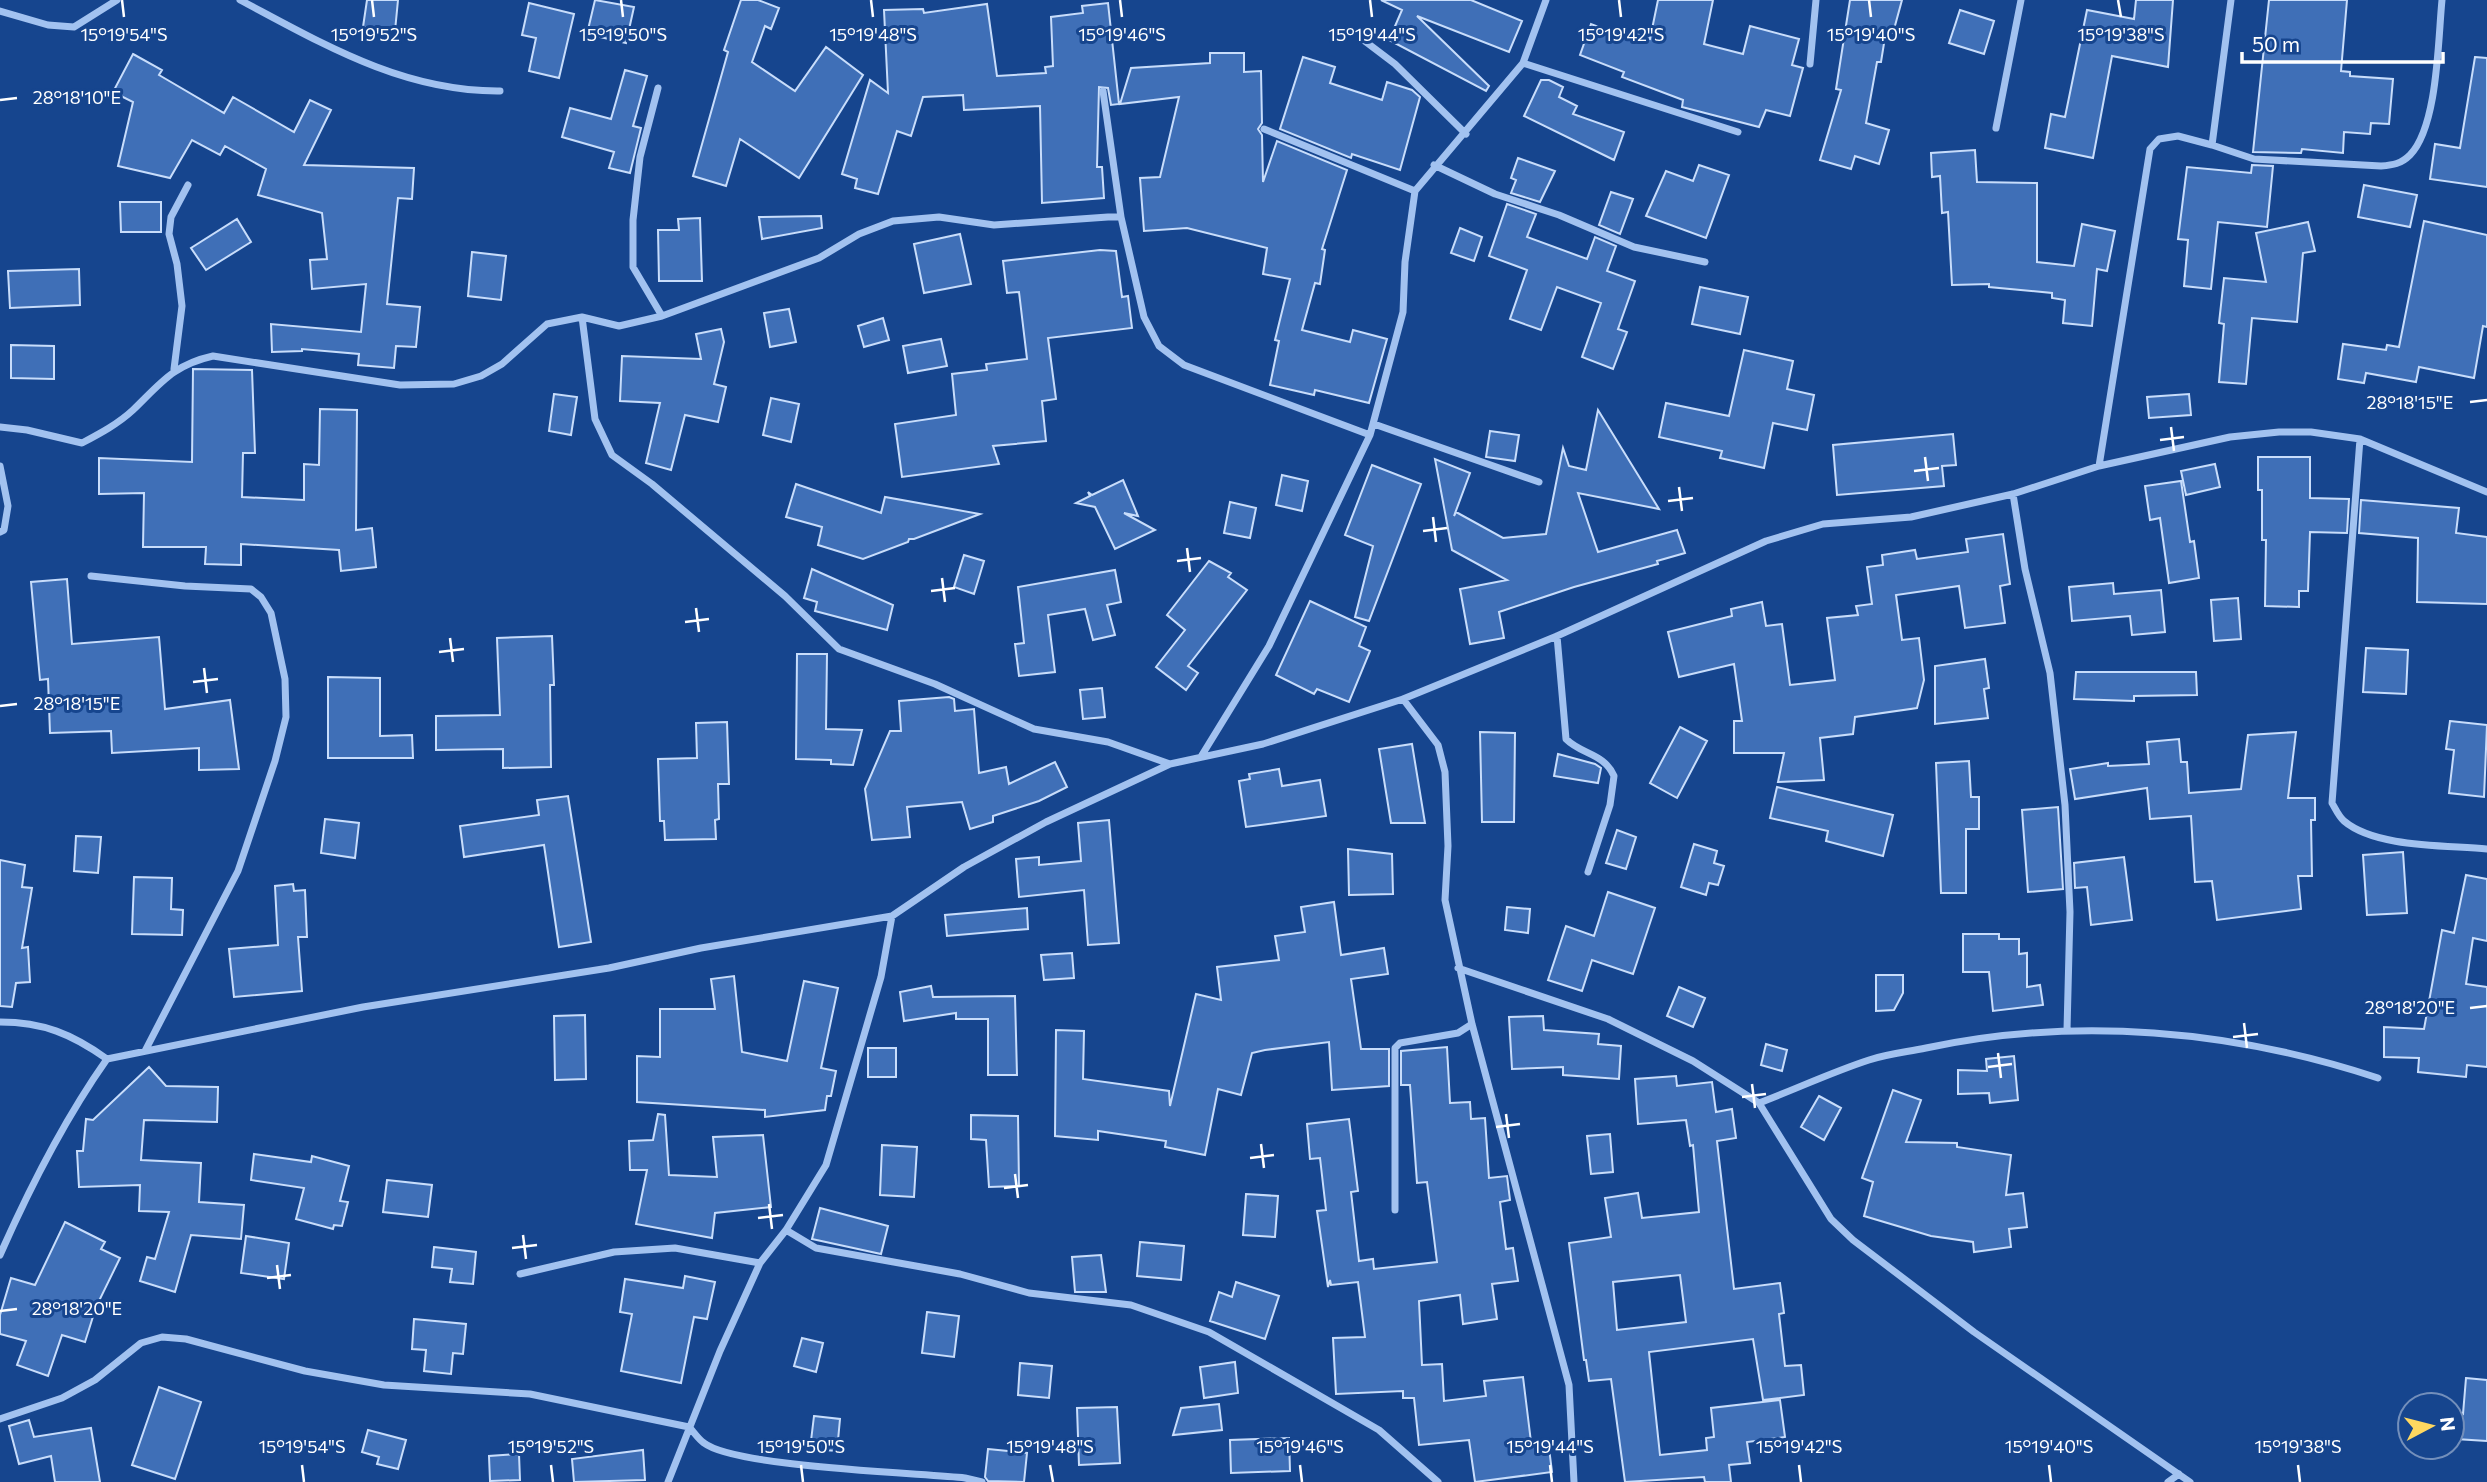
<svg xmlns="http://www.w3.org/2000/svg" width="2487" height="1482" viewBox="0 0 2487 1482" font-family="Commissioner,sans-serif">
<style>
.building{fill:#3f6fb7;stroke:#c8ddfb;stroke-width:2;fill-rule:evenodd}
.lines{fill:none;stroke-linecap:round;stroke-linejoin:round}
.minor{stroke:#a2c2f0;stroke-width:7}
.ticks{fill:none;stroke:#fff;stroke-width:2.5}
.ticks-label{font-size:18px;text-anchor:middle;fill:#fff;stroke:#16458e;stroke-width:6;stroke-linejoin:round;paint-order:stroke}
</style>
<rect width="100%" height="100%" fill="#16458e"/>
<path class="building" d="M367,0h31l-3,31 -32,-4z
M595,0l39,7 -8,36 -39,-9z
M741,0h17l21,8 -8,21 -6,-3 -13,36 43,29 31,-44 37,28 -64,103 -59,-39 -14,47 -33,-10 35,-124 -4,-2z
M1381,0h90l51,21 -13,31 -92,-36 72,70 -3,5 -97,-51 13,-30z
M1658,0h55l-9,44 39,10 7,-28 49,13 -7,26 11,3 -13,48 -24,-6 -7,17 -77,-20 1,-7 -61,-23 2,-5 -44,-17 11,-31 44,17 2,-7 13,5z
M1850,0h52l-9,33 -7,-2 -5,31h-4l-11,61 23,7 -10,34 -24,-8 -4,13 -31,-9 21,-70 -5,-1z
M2136,0h37l-5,67 -56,-11 -19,102 -48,-10 6,-34 14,3 22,-107 47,9z
M2269,0h78l-6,71 9,1v4l43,3 -4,45 -18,-1 -1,11 -26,-2 -1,21 -41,-4 -1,4 -48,-1z
M529,3l45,11 -15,64 -30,-7 7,-33 -14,-3z
M1108,3l11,101 -8,1 -3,-17 -9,-1 -2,80h5l2,31 -62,5 -2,-97 -76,4 -1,-15 -40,2 -12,39 -14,-5 -19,63 -23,-6 2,-9 -15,-5 28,-94 18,13 -4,-83 39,-1 1,4 63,-9 10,72 49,-3 -1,-6 8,-1 -2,-49 32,-4 -1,-7z
M1960,10l34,11 -10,33 -35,-11z
M1210,53h34v19l17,-1 1,52 -4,6 4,6 1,47 14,-41 70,29 -25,79 3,1 -5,34 -5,-1 -13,47 48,12 3,-12 34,9 -18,64 -54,-13 -1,5 -44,-10 9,-44 -4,-1 15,-61 -27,-5 4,-26 -80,-20 -43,3 -4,-53 20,-1 19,-80 -59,7 11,-36 79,-5z
M133,54l29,16 -3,5 65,38 9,-16 61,35 16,-32 21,10 -27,55 110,3 -2,31 -14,-1 -11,106 33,3 -4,40 -20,-1 -2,22 -36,-3 1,-11 -57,-5v2l-30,1 -1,-28 90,8 5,-48 -54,5 -2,-29 17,-1 -5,-46 -64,-18 8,-26 -41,-23 -5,9 -28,-15 -22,38 -52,-12 15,-64 -20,-10z
M1303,57l32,10 -5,16 52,17 5,-18 25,8 8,7 -20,73 -48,-16 -1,4 -71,-29z
M2475,57l12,1v129l-57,-8 5,-35 25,4z
M625,70l22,6 -14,50 8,2 -11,45 -21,-5 5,-16 -52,-15 8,-29 41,11z
M1541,80h8l14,7 -4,10 18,9 -4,8 51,18 -10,28 -90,-44z
M1975,150l2,32 60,1v79l37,4 8,-42 33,7 -8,40 -10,-2 -5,57 -29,-3 2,-23 -13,-2v-5l-63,-6v-3l-37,1 -4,-73 -6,1 -2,-37 -8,1 -1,-24z
M1518,158l37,13 -15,31 -29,-9 5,-13 -5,-2z
M1699,165l30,10 -23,63 -60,-22 20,-45 27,10z
M2252,165l21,1 -6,61 -49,-5 -7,67 -27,-3 4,-46 -10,-1 9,-72 64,6z
M2364,185l53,10 -7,32 -52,-10z
M1611,192l22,7 -13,35 -21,-9z
M120,202h41v30h-40z
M1507,204l29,10 -9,23 60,22 8,-22 21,9 -9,25 28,10 -17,48 9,3 -14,37 -31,-12 19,-54 -44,-16 -16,43 -31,-11 17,-49 -38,-14z
M821,216l1,12 -60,11 -3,-22z
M700,218l2,63h-43l-1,-51h21l-1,-11z
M237,219l14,23 -45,28 -15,-22z
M2424,221l63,14v92l-4,-1 -9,52 -55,-11 -3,15 -50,-9 -2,10 -26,-4 5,-35 43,6 1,-5 12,2z
M2308,222l7,29 -12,2 -6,69 -45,-4 -6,66 -27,-2 5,-58 -5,-1 5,-45 42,4 -10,-49z
M1460,228l22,9 -8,24 -23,-8z
M960,234l11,50 -47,9 -10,-49z
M1100,250l16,1 6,46 6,-1 4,32 -84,10 8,61 -14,2 4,40 -53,5 6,18 -97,13 -7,-53 61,-9 -4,-41 35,-4 -1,-6 41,-5 -8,-67 -12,1 -4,-32z
M472,252l34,4 -5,44 -33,-4z
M79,269l1,36 -70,3 -2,-37z
M1700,287l48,10 -8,37 -48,-10z
M789,309l7,33 -26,5 -6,-34z
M883,318l6,22 -25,7 -6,-21z
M721,329l3,13 -10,42 12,3 -8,35 -33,-7 -14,55 -25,-7 14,-60 -40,-2 2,-45 79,3 -5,-25z
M941,339l6,27 -39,7 -5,-27z
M11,345l43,1v33l-43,-1z
M1744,350l49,11 -6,28 27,6 -7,35 -34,-7 -9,45 -44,-10 2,-7 -63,-14 7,-34 63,13z
M193,369l59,1 3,83h-12l-1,44 62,3v-36l15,1 1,-56 37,1 -1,120 16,-2 4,39 -35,4 -2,-21 -98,-6v21l-36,-1 1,-17h-63l1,-54 -45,1v-36l93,4z
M554,394l23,3 -6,38 -22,-4z
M2189,394l2,21 -42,3 -2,-21z
M771,398l28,6 -8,38 -28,-7z
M1598,410l61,99 -81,-16 20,59 79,-22 8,23 -28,8 1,3 -84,23 -75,25 5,26 -34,6 -10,-55 47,-9 -55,-30 -17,-91 35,14 -16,43 2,-4 47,26 43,-4 17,-86 6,18 17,4z
M1490,431l29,4 -4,26 -29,-4z
M1953,434l3,31 -14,1 2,20 -107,9 -4,-50z
M2258,457h52v41l39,1 -2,34 -37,-1 -2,59h-9v16l-34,-1 1,-66h-4v-50h-4z
M2215,464l5,23 -34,8 -5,-24z
M1372,465l49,19 -52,137 -14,-4 18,-71 -28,-11z
M1282,475l26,6 -6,30 -26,-6z
M1123,480l15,36 -14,-3 31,17 -40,19 -20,-42 -19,-4 14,-7 -2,-4 4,3z
M2181,481l9,61 4,-1 5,37 -30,5 -9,-65 -10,2 -5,-34z
M796,484l85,29 4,-16 95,17 -66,25h-5l-1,3 -45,17 -45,-14 4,-18 -36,-10z
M2361,500l98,8 -3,25 31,4v67l-70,-2 1,-64 -59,-5z
M1230,502l26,6 -6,30 -26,-5z
M2003,534l7,50 -10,2 5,37 -40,5 -6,-42 -63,9 6,45 17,-2 5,42 -7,28 -62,9 -2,17 -33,4 4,42 -46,2 6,-29h-50v-32h8l-8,-57 -55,13 -11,-45 64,-16 -1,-7 31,-7 4,24 16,-2 8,61 45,-5 -8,-62 31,-3 -2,-9 16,-2 -5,-37 16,-2 -1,-10 33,-5 2,9 51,-7 -2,-13z
M964,555l20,6 -10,33 -20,-7z
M1209,561l22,12 -3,4 19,13 -59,76 10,7 -12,17 -30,-23 29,-37 -18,-15z
M812,569l81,36 -6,25 -72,-19 2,-9 -13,-4z
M1115,570l6,32 -14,3 8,30 -22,5 -8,-31 -37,6 7,57 -36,4 -4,-32 9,-1 -6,-56z
M67,579l5,65 87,-7 6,72 65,-9 9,69 -40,1v-22l-87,5 -1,-22 -61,2 -2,-54 -8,1 -9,-98z
M2113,583l1,11 47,-4 4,42 -33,3 -2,-19 -58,5 -3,-34z
M2238,598l3,41 -27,2 -3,-41z
M1310,601l56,26 -7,19 11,5 -21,51 -32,-13 -3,5 -38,-19z
M552,636l2,49h-4l1,82 -48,1v-19l-67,1v-34l64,-1 -3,-77z
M2366,648l42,2 -2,44 -43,-2z
M797,654h30l-1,75 36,1 -9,35 -22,-1v-4l-35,-1z
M1985,659l4,29 -5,1 4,29 -53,6v-58z
M2076,672h120l1,23 -63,1v5l-60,-2z
M328,677l52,1v58l32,-1 1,23h-85z
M1102,688l3,29 -22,2 -3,-29z
M949,697l5,2 1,12 19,-2 5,64 27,-6 3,17 46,-22 12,25 -28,14 -46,15v6l-23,7 -8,-27 -55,5 3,30 -38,3 -7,-51 25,-58h11l-2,-30z
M2450,721l37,4 -3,72 -35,-4 5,-43 -8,-1z
M727,722l2,62h-11l1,35 -4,1 1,19 -51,1 -1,-19h-4l-2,-62 39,-1 -1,-35z
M1680,727l27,14 -30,57 -27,-15z
M1480,732l35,1 -1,89h-32z
M2296,732l-8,66h27v22h-4l1,56h-14l3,33 -84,11 -5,-39 -17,1 -4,-66 -41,3 -3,-31 -72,11 -5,-30 38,-6v3l41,-2 -2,-22 32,-3 2,23h6l2,31 52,-4 7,-54z
M1412,744l13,79h-34l-12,-74z
M1558,754l37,10 6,4 -3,15 -44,-7z
M1969,761l2,36h8v32h-13v64h-25l-5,-130z
M1279,769l3,17 38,-6 6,36 -80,11 -7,-46 11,-2 -1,-5z
M1777,787l116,28 -10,41 -57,-15 2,-10 -58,-13z
M568,796l23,146 -32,5 -15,-102 -80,12 -4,-31 79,-11 -2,-15z
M2058,807l5,82 -35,3 -6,-82z
M325,819l34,4 -4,35 -34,-5z
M1109,820l10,123 -31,2 -4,-55 -65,7 -3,-38 23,-2v8l42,-4 -3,-38z
M1617,830l19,7 -10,32 -20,-6z
M76,836l25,1 -3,36 -24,-2z
M1694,844l23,7 -3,12 10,3 -6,19 -9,-2 -3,12 -25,-8z
M1348,849l44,5 1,40 -44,1z
M2403,852l4,61 -40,2 -4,-60z
M2124,857l8,63 -41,5 -4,-38 -12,1 -1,-25z
M0,860l25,5 -3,22 10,1 -10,60 6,-1 2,35 -14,1 -4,24 -12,-1z
M2466,875l21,4v62l-14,-3 -7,46 21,3v80l-20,-2 -1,12 -48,-5 1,-14 -35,-1v-30l40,2 18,-99 12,3z
M134,877l38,1 -1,31 12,1 -1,25 -50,-1z
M293,884l1,7 11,-1 2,47h-9l4,54 -68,6 -5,-48 49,-4 -3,-59z
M1608,892l47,16 -22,66 -41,-14 -10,31 -34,-11 18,-54 28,10z
M1334,902l7,53 43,-7 4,26 -37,5 10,70h28v37l-57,4 -3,-48 -64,8 -13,3 -11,42 -23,-6 -13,66 -40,-8 1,-6 -68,-10v9l-43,-4 1,-106 28,1 -1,48 86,12 1,15 26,-112 25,6 -4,-33 62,-7 -4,-24 30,-4 -4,-25z
M1507,907l23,2 -2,24 -23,-3z
M1027,908l1,21 -81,7 -2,-21z
M1963,934h36v5h20v15l8,-1v34l13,-2 3,20 -50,6 -4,-39h-26z
M1072,953l2,25 -30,2 -3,-25z
M1876,975h27v18l-9,17 -18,1z
M734,976l8,76 45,9 17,-80 34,7 -17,80 15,3 -5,25h-4l-2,14 -60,7v-7l-128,-8v-46l23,1v-48h55l-4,-30z
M931,986l2,11 82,-1 2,79h-29v-56h-32v-6l-52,8 -4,-29z
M1679,987l26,11 -12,29 -26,-11z
M585,1015l1,64 -31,1 -1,-64z
M1543,1016l1,14 55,4 -1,10 23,2 -2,33 -56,-4v-8l-51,2 -3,-52z
M1766,1044l21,6 -5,21 -21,-6z
M1447,1047l3,56 20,-1 1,17 14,-1 4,60 18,-2 3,24 -10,2 6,47 7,-1 5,33 -26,3 5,35 -34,5 -3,-29 -41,6 3,64 20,-1 2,37 42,-5 -2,-15 39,-4 8,65 17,-2 4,32 -77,10 -6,-42 -50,5 -5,-47h-11v-7l-67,3 -3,-56 32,-1 -7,-55 -27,3 -1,-5 -2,7 -11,-76 9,-1 -6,-52 -10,1 -3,-35 42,-5 9,72 -7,1 8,69 14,-2 1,10 63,-7 -10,-80 -10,1 -7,-98h-9v-34z
M868,1048h28v29h-28z
M2014,1056l4,44 -28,3 -1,-10 -31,1v-24l29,1 -1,-12z
M149,1067l17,19 52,1 -1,35 -73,-2 -3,40 60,3 -2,39 45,3 -3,34 -50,-4 -16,57 -35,-11 7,-24 8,2 14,-47 -30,-1 1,-26 -61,2 -2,-36h6l3,-32 7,1z
M1676,1076l1,10 35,-4 4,30 16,-3 4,29 -19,3 17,148 46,-6 4,30 -5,1 6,52 16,-1 3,30 -41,5 -10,-61 -104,13 11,103 47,-5 -1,-12 8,-1 -3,-29 69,-8 5,37 -38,5 3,21 -21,2 2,17h-26l-1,-5 -79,5 -14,-103 -22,2 -3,-21h-2l-15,-117 42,-6 -6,-39 33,-5 4,25 57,-6 -6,-67 -3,1 -4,-26 -48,4 -3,-45zM1680,1275l6,47 -69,8 -4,-48z
M1893,1090l28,10 -15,42 51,1v4l54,8 -5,40 17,-2 4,34 -18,2 2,18 -37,5 -1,-10 -42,-6 -67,-20 9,-34 -11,-4z
M1819,1096l22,12 -17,32 -23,-13z
M658,1114l7,1 4,60 48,2 -4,-40 50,-2 8,72 -56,6 -3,25 -76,-14 11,-54h-17l-1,-29 24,-1z
M971,1115l47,1 1,70 -30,1 -3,-47 -15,-1z
M1610,1134l3,38 -22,2 -4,-38z
M882,1145l35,2 -3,50 -34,-2z
M254,1154l57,8 1,-6 37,10 -9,35 8,1 -6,24 -8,-1 -1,4 -37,-10 8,-31 -53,-8z
M387,1180l45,5 -4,32 -45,-5z
M1246,1194l32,2 -3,41 -32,-2z
M820,1208l68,18 -7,28 -69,-15z
M65,1222l40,20 -4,7 19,9 -24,49 -11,35 -23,-7 -14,41 -31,-11 9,-24 -26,-7v-19l11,-37 24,7z
M246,1236l43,7 -5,36 -43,-6z
M1140,1242l44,4 -3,34 -44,-4z
M434,1247l42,5 -3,32 -23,-2 2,-13 -20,-2z
M1101,1255l5,37h-31l-3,-35z
M685,1276l30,6 -8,37 -13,-2 -13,66 -60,-12 11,-57 -12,-2 5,-33 58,9z
M1236,1282l43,14 -14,43 -55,-18 9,-29 13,5z
M927,1312l32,4 -5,41 -32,-4z
M414,1319l52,5 -3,30 -10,-1 -2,21 -27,-3 2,-21 -14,-1z
M802,1338l21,5 -7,29 -22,-6z
M1235,1362l3,31 -34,5 -4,-31z
M1020,1363l32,3 -3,32 -31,-3z
M2466,1378l21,2v61l-31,-2 2,-26 5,1z
M159,1387l42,15 -26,77 -43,-14z
M1219,1404l3,26 -49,5 8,-27z
M1117,1407l3,56 -41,2 -2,-57z
M814,1416l26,3 -3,32 -27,-2z
M29,1420l5,17 57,-9 9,54h-45l-4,-26 -32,8 -10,-38z
M368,1430l38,10 -8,29 -21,-5 2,-7 -17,-5z
M1289,1438l1,33 -59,2 -1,-33z
M988,1449l39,4 -3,29 -36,-1 -3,-4z
M643,1450l2,30 -71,2 -2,-23z
M519,1454l1,26 -30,1 -1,-25z"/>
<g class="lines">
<path class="minor" d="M240,0c83,44 163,92 260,91
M0,11l48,14 26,2 43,-27
M1362,39l33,25 71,70
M1523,63l215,69
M1810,64l6,-64
M658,88l-18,69 -7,63v47l29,49
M1103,91l18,126
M1996,128l25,-128
M1264,129l151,62
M2212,145l42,14 127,7c12,-1 20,-2 29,-11 28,-29 28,-116 32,-155
M1434,165l61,29 64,21 75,32 71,15
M582,317l13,102 17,36 40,29 133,112 54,53 96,35 99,45 74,13 62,22
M174,369l8,-63 -5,-42 -8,-30 2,-17 17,-32
M1374,424l165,58
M0,427l27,3 55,13c17,-9 36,-19 51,-33 28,-27 40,-45 80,-54l187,29 54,-1 27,-8 21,-12 45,-40 35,-7 37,9 43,-10 157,-58 40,-24 34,-13 46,-4 55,8 114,-8h13l23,100 15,29 25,19 186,70
M2360,439l-28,364c3,5 7,14 12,18 32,27 102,24 143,28
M0,466l8,40 -4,24 -4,2
M2099,466l51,-317 9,-10 19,-3 34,9 19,-145
M2013,494l12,75 25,104 15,132 5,107 -3,118
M91,576l94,10 66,3 10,8 10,16 14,66 1,38 -11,44 -37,110 -93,180
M1557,636l9,103c16,16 38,14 48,37l-4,29 -22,67
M1403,699l35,46 7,27 3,74 -3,54 27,124 97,361 5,97
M1202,755l67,-109 101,-211 33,-123 2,-50 10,-71 108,-128 23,-63
M1458,968l150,51 85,42 66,42 72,116 22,21 121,92 216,150
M0,1022c43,0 72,12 107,37
M1759,1103c37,-14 73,-31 110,-43 18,-6 38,-8 57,-12 150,-32 307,-18 452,30
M1395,1210v-162l5,-5 58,-10 14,-9
M786,1230l30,18 144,26 69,19 102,12 78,27 170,98 59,52
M0,1255c30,-68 64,-135 107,-196l256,-52 246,-39 92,-20 191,-32 72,-49 82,-45 124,-58 93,-20 140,-45 154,-63 209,-95 57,-17 88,-7 102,-23 86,-28 131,-29 49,-5h32l49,7 127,53
M520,1274l94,-22 61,-4 85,15
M0,1419l62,-21 33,-18 46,-37 21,-6 24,2 119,32 79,14 146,9 159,33c5,5 9,12 15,16 31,24 213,30 261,35l17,4
M668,1482l52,-131 40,-88 26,-33 40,-65 55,-188 11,-61
M2168,1482l11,-8"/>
</g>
<path class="ticks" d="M122,0l2,17M372,0l2,17M621,0l2,17M871,0l2,17M1120,0l2,17M1370,0l2,17M1619,0l2,17M1869,0l2,17M2118,0l3,17M0,100l17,-2M2470,402l17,-2M2171,427l3,24M2160,440l24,-3M1925,457l3,24M1914,471l25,-3M1679,487l3,24M1668,501l25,-3M1433,517l3,25M1423,531l24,-3M1187,548l3,24M1177,561l24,-3M942,578l3,24M931,591l24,-3M696,608l3,24M685,622l24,-3M450,638l3,24M439,652l25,-3M204,668l3,25M193,682l25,-3M0,706l17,-2M2470,1008l17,-2M2244,1023l3,25M2233,1037l25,-3M1998,1053l3,25M1988,1067l24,-3M1752,1084l3,24M1742,1097l24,-3M1506,1114l3,24M1496,1127l24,-3M1261,1144l3,24M1250,1158l24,-3M1015,1174l3,24M1004,1188l24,-3M769,1204l3,25M758,1218l25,-3M523,1235l3,24M512,1248l25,-3M277,1265l3,24M267,1278l24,-3M0,1311l17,-2M302,1465l2,17M551,1465l2,17M801,1465l2,17M1050,1465l3,17M1300,1465l2,17M1550,1465l2,17M1799,1465l2,17M2049,1465l2,17M2298,1465l2,17"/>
<g class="ticks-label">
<text x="124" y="41">15°19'54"S</text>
<text x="374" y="41">15°19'52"S</text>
<text x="623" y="41">15°19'50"S</text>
<text x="873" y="41">15°19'48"S</text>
<text x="1122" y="41">15°19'46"S</text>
<text x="1372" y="41">15°19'44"S</text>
<text x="1621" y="41">15°19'42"S</text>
<text x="1871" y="41">15°19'40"S</text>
<text x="2121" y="41">15°19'38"S</text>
<text x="77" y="104">28°18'10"E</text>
<text x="2410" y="409">28°18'15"E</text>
<text x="77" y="710">28°18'15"E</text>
<text x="2410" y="1014">28°18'20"E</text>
<text x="77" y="1315">28°18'20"E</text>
<text x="302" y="1453">15°19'54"S</text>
<text x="551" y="1453">15°19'52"S</text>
<text x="801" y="1453">15°19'50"S</text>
<text x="1050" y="1453">15°19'48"S</text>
<text x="1300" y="1453">15°19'46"S</text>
<text x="1550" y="1453">15°19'44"S</text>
<text x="1799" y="1453">15°19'42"S</text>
<text x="2049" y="1453">15°19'40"S</text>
<text x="2298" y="1453">15°19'38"S</text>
</g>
<g transform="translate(2431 1426) rotate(83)"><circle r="33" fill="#16458e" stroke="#738fbb" stroke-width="2"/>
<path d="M0-5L12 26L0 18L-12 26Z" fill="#ffd860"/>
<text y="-10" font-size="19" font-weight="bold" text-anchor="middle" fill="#ffffff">N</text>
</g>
<path d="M2242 52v10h201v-10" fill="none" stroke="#ffffff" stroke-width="3.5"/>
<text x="2252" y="52" font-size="21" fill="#ffffff" stroke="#16458e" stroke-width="5" paint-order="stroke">50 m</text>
</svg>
